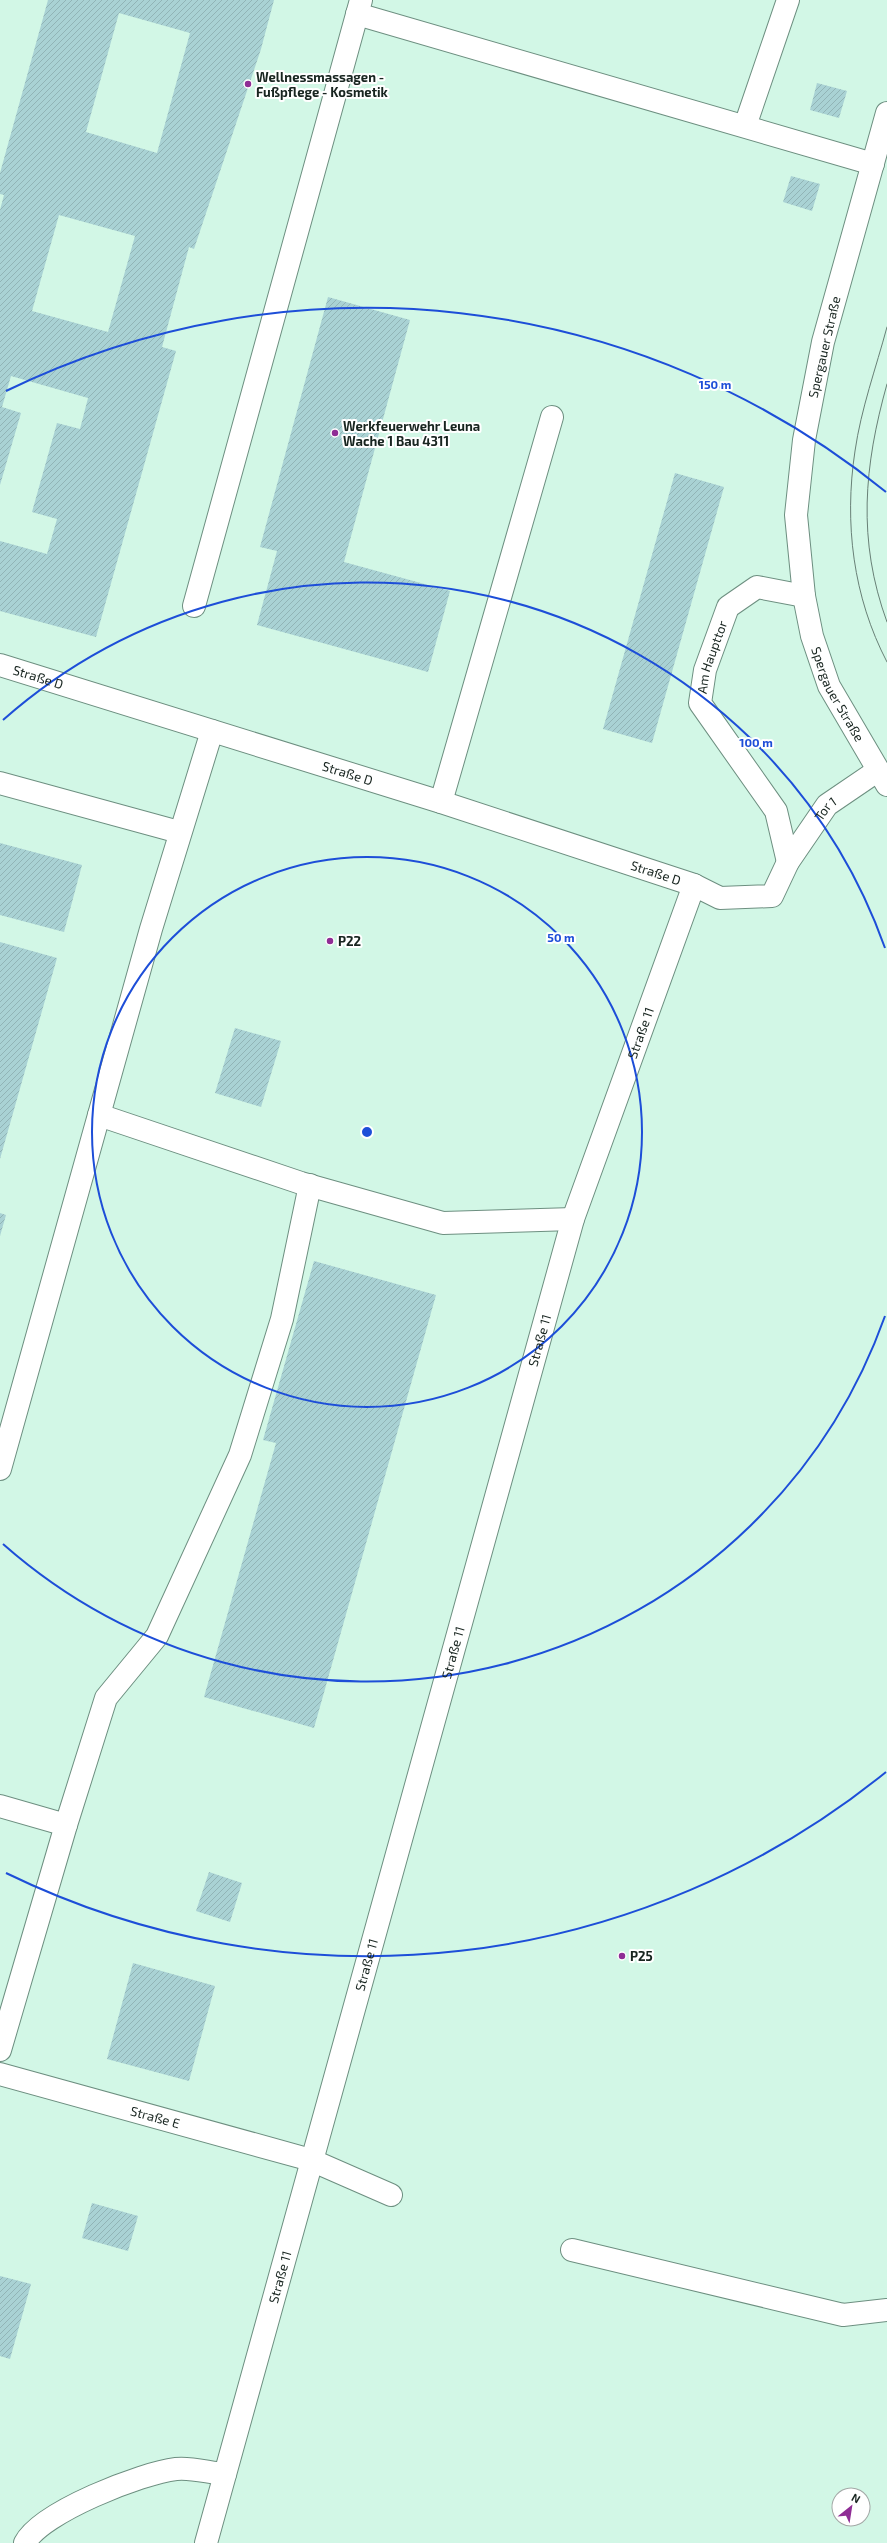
<svg xmlns="http://www.w3.org/2000/svg" width="887" height="2543" viewBox="0 0 887 2543" font-family="'Exo 2',sans-serif">
<style>
.building{fill:url(#building-hatch);fill-rule:evenodd}
.lines{fill:none;stroke-linecap:round;stroke-linejoin:round}
.lane-casing{stroke:#6d8f80;stroke-width:24}
.secondary-casing{stroke:#6d8f80;stroke-width:24}
.lane{stroke:#fff;stroke-width:22}
.secondary{stroke:#fff;stroke-width:22}
.tram{stroke:#688076;stroke-width:1}
.ring{fill:none;stroke:#1d4ed8;stroke-width:2}
.poi-dot{fill:#8f2d95;stroke:#fff;stroke-width:1.5}
.labels{text-anchor:middle;stroke-width:4;stroke-linejoin:round;paint-order:stroke}
.poi-label{font-size:13px;font-weight:bold;fill:#182520;stroke:#fff;text-anchor:start}
.street-label{font-size:13px;fill:#182520;stroke:#fff}
.centre{fill:#1d4ed8;stroke:#fff;stroke-width:2}
.ring-label{font-size:12px;text-anchor:middle;font-weight:bold;fill:#1d4ed8;stroke:#fff;stroke-width:4;stroke-linejoin:round;paint-order:stroke}
</style>
<defs>
<pattern id="building-hatch" width="6" height="6" patternUnits="userSpaceOnUse"><rect width="6" height="6" fill="#a9d2d4"/><path d="M-1 1l2-2M0 6l6-6M5 7l2-2" fill="none" stroke="#91b4b6"/></pattern>
</defs>
<rect width="100%" height="100%" fill="#d2f7e6"/>
<path class="building" d="M48,0h226l-13,49 -67,200 -5,-2 -27,100 14,4 -80,286 -96,-26v-70l47,13 10,-35 -25,-7 25,-89 23,6 8,-31 -77,-22 -9,31 19,6 -21,72v-275l4,-15 -4,-1v-21zM119,13l71,20 -33,120 -71,-21zM59,215l76,21 -27,96 -76,-21z
M817,83l30,8 -8,27 -29,-8z
M791,176l29,8 -8,27 -29,-9z
M328,297l82,23 -66,242 106,29 -22,81 -171,-47 20,-74 -17,-4z
M675,473l49,14 -72,256 -49,-14z
M0,843l82,22 -18,67 -64,-17z
M0,942l57,16 -57,201z
M235,1028l46,13 -20,66 -46,-14z
M0,1213l6,2 -6,21z
M314,1261l122,34 -122,433 -110,-31 72,-254 -13,-3z
M209,1872l33,11 -12,39 -34,-11z
M133,1963l82,23 -26,95 -82,-22z
M92,2203l46,13 -10,35 -46,-13z
M0,2276l31,8 -21,75 -10,-3z"/>
<g class="lines">
<g class="lane-casing">
<g id="lane">
<path d="M357,14l516,150"/>
<path d="M745,126l43,-126"/>
<path d="M194,606l167,-606"/>
<path id="s1" d="M0,665l441,137 253,83"/>
<path d="M0,783l179,49"/>
<path d="M441,802l111,-385"/>
<path id="s2" d="M788,862l-12,-51 -76,-108 5,-33 23,-63 29,-20 47,9"/>
<path d="M99,1115l202,68 142,40 130,-4"/>
<path d="M0,1469l151,-540 61,-198"/>
<path d="M0,1806l66,19"/>
<path d="M0,2050l66,-225 40,-127 51,-62 83,-181 42,-136 28,-134"/>
<path id="s3" d="M0,2074l311,86 80,35"/>
<path d="M572,2250l271,65 44,-5"/>
<path d="M25,2543c16,-31 117,-70 151,-74 15,-2 34,4 49,5"/>
<path id="s4" d="M206,2543l367,-1324 121,-334 26,13 52,-2 16,-34 39,-57 50,-34"/>
</g>
</g>
<g class="secondary-casing">
<g id="secondary">
<path id="s5" d="M887,113l-64,229 -19,98 -8,75 8,81 8,40 17,50 58,99"/>
</g>
</g>
<use href="#lane" class="lane"/>
<use href="#secondary" class="secondary"/>
<path class="tram" d="M887,327c-11,41 -26,82 -32,124 -11,72 -2,146 32,211
M887,384c-23,82 -30,156 0,238"/>
</g>
<g class="ring">
<circle cx="367" cy="1132" r="275"/>
<path d="M885 1316A550 550 0 0 1 3 1544M3 720A550 550 0 0 1 885 948"/>
<path d="M886 1772A824 824 0 0 1 6 1873M6 391A824 824 0 0 1 886 492"/>
</g>
<g class="poi-dot">
<circle cx="248" cy="84" r="4"/>
<circle cx="335" cy="433" r="4"/>
<circle cx="330" cy="941" r="4"/>
<circle cx="622" cy="1956" r="4"/>
</g>
<g class="labels">
<g class="poi-label">
<text x="256" y="82">Wellnessmassagen -<tspan x="256" dy="15">Fußpflege - Kosmetik</tspan></text>
<text x="343" y="431">Werkfeuerwehr Leuna<tspan x="343" dy="15">Wache 1 Bau 4311</tspan></text>
<text x="338" y="946">P22</text>
<text x="630" y="1961">P25</text>
</g>
<g class="street-label">
<text transform="translate(824 347) rotate(-77)" y="5">Spergauer Straße</text>
<text dy="5" stroke="none"><textPath href="#s2" startOffset="232">Am Haupttor</textPath></text>
<text dy="5" stroke="none"><textPath href="#s1" startOffset="40">Straße D</textPath></text>
<text dy="5" stroke="none"><textPath href="#s5" startOffset="599">Spergauer Straße</textPath></text>
<text dy="5" stroke="none"><textPath href="#s1" startOffset="364">Straße D</textPath></text>
<text dy="5" stroke="none"><textPath href="#s4" startOffset="1913">Tor 1</textPath></text>
<text dy="5" stroke="none"><textPath href="#s1" startOffset="688">Straße D</textPath></text>
<text dy="5" stroke="none"><textPath href="#s4" startOffset="1572">Straße 11</textPath></text>
<text dy="5" stroke="none"><textPath href="#s4" startOffset="1248">Straße 11</textPath></text>
<text dy="5" stroke="none"><textPath href="#s4" startOffset="924">Straße 11</textPath></text>
<text dy="5" stroke="none"><textPath href="#s4" startOffset="600">Straße 11</textPath></text>
<text dy="5" stroke="none"><textPath href="#s3" startOffset="161">Straße E</textPath></text>
<text dy="5" stroke="none"><textPath href="#s4" startOffset="276">Straße 11</textPath></text>
</g>
</g>
<circle cx="367" cy="1132" r="6" class="centre"/>
<g class="ring-label">
<text x="715" y="389">150 m</text>
<text x="756" y="747">100 m</text>
<text x="561" y="942">50 m</text>
</g>
<g transform="translate(851 2507) rotate(30)"><circle r="19" fill="#ffffff" stroke="#a3a8a6"/>
<path d="M0-3L7 15L0 10L-7 15Z" fill="#8f2d95"/>
<text y="-6" font-size="11" font-weight="bold" text-anchor="middle" fill="#182520">N</text>
</g>
</svg>
